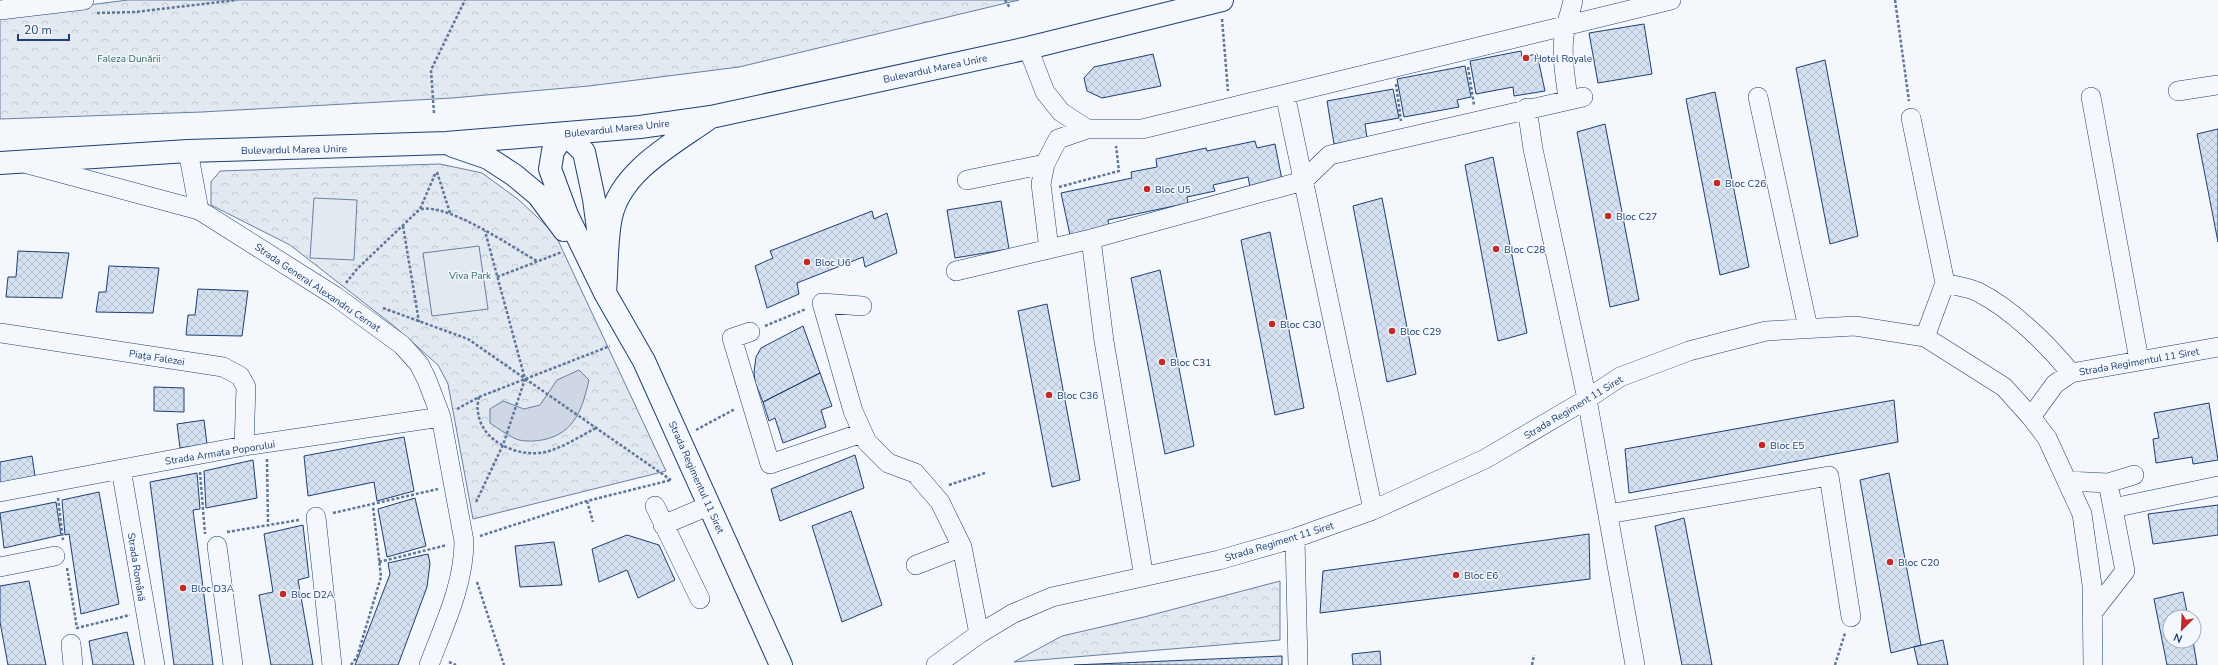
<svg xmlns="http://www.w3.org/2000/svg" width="2218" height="665" viewBox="0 0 2218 665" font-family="'Nunito Sans',sans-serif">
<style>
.forest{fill:url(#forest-crowns);stroke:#687fa3}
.pitch{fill:#e3e9f0;stroke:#687fa3}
.water{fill:#cfd7e4;stroke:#687fa3}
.building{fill:url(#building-cross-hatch);stroke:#1d3f73}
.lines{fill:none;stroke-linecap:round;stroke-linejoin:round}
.minor-casing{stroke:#1d3f73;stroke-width:20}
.major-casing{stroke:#1d3f73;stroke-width:24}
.path{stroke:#5e769c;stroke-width:2.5;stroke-dasharray:3 2;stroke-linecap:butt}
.minor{stroke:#f4f7fb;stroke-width:19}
.major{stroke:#f4f7fb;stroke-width:22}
.poi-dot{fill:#c62828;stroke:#f4f7fb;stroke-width:1.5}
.labels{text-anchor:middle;stroke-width:3;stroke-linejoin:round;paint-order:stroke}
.park-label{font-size:10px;fill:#2c6c60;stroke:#f4f7fb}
.poi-label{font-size:10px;fill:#1d3f73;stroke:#f4f7fb;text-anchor:start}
.street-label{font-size:10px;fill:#1d3f73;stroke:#f4f7fb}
</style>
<defs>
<pattern id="forest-crowns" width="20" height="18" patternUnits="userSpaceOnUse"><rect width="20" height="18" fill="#e3e9f0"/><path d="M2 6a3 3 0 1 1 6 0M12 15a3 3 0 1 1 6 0" fill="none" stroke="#c2c9d1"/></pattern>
<pattern id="building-cross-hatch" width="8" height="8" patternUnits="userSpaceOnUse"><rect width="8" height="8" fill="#d5e0f0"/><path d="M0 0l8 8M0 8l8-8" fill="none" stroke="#b6c1d1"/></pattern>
</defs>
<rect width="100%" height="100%" fill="#f4f7fb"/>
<path class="forest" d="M128,0h891l-280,67 -150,19 -137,12 -250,14 -202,7v-103z
M440,164l42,9 37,27 36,34 111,237 -193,48 -25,-135 -10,-19 -44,-39 -104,-81 -79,-40v-23l9,-11z
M1280,581v59l-266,22 48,-26 82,-19z"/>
<path class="pitch" d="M314,198l43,2 -3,60 -44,-2z
M479,246l9,63 -56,7 -9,-63z"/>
<path class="water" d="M579,370l10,10c-6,25 -12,49 -39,58 -9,3 -22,4 -31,2 -10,-3 -21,-12 -29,-17v-14l13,-8 21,8 16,-4 17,-25z"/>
<path class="building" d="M1644,24l8,50 -54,9 -9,-50z
M1521,51l1,6 15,-3 8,37 -31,5 -1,-9 -37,7 -6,-33z
M1153,54l8,32 -59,12 -15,-7 -3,-13 10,-11z
M1825,60l33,176 -28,8 -34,-176z
M1465,66l6,31 -14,3 2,7 -55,10 -7,-38z
M1393,89l6,29 -34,6 2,14 -33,6 -7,-43z
M1715,92l34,175 -29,8 -34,-176z
M1605,124l34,176 -29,7 -33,-175z
M2218,129v113l-21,-108z
M1255,141l2,7 18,-4 7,36 -32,7 -2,-10 -35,8 2,6 -28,6 1,6 -80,17 1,7 -39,8 -9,-42 71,-15 -1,-6 26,-5 -1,-8 50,-11 1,3z
M1493,157l34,176 -29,8 -33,-176z
M1382,198l34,176 -29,8 -34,-176z
M1001,201l8,48 -54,9 -8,-48z
M872,211l2,8 13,-6 10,40 -32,14 -2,-10 -66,26 2,11 -32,14 -12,-42 18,-8 -3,-7z
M1270,232l34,176 -29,7 -34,-175z
M18,251l51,2 -7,45 -56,-1 2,-20h8z
M109,266l50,2 -6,45 -57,-1 3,-20h7z
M1160,270l34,176 -29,8 -34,-176z
M198,289l50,2 -6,45 -56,-1 2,-20h7z
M1047,304l33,176 -28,7 -34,-176z
M803,326l17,47 -57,29 -8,-20 -1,-10 2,-15 5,-9z
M820,373l12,33 -11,4 5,17 -43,16 -8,-25 -6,3 -6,-19z
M154,387l30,1v24l-30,-1z
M1894,400l4,42 -269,51 -4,-44z
M2209,403l9,57 -25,4 -1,-7 -36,6 -3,-24 6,-1 -5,-25z
M204,420l3,24 -27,4 -3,-24z
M404,437l10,54 -37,10 -3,-19 -66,14 -4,-40z
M855,455l9,33 -84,33 -9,-32z
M32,456l3,20 -35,7v-21z
M253,460l4,38 -51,10 -2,-37z
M197,473l3,36 -7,1 20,155h-39l-24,-183z
M1889,473l32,172 -30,8 -31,-173z
M99,492l20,112 -38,10 -12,-80 -4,1 -3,-35z
M415,498l11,48 -39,11 -9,-48z
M56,502l5,33 -57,13 -4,-35z
M2218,505v30l-65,9 -5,-30z
M851,511l31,94 -40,17 -30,-96z
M1684,518l28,147h-30l-27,-139z
M303,525l6,52 -11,3 15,85h-42l-12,-70 14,-3 -9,-58z
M1589,534l1,45 -270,34 3,-42z
M627,535l32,10 16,35 -37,18 -11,-28 -28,12 -7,-33z
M554,542l8,43 -42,2 -5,-41z
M428,554l2,9 -3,24 -29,78h-43l35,-91 -2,-11z
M29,581l17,84h-38l-8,-43v-36z
M2183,592l5,25h-18v24h23l4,24h-30l-13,-66z
M127,632l7,33h-41l-4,-24z
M1943,640l5,25h-30l-4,-18z
M1380,651l1,14h-28l-1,-11z
M1282,656v9h-208z"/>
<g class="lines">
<g class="minor-casing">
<path id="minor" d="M0,10l84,-10
M1028,48l17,44 16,20 26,17
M2178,91l40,-6
M1285,94l88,416
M1758,97l50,231
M2091,97l48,263
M1568,100c-2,-21 -7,-42 -4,-63 1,-12 7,-25 9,-37
M1527,108l6,41 54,250 48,266
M1911,118l34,165 -20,54
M188,151l11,59
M28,164l171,46 136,86 67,49 17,19 8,16 14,37 23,124c0,44 -20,84 -35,124
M967,180l78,-16
M1091,239l212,-58 27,-26 253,-58
M956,271l93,-22
M1945,283c10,3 23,4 33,9 34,17 69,52 93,81
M862,306l-40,-3 31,108 14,31 21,21 27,10 25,29 22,45 17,87
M750,332l-18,6 38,126 92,-31
M0,333l223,34 17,9 6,11 -2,59
M2031,417l24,-33 16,-11 147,-26
M121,469l34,196
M2067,481l41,2 17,88 -32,41
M2108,483l26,-8
M0,492l244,-46 197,-29
M655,506l45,93
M2113,508l105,-22
M1608,514l221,-38 22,141
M316,517l16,148
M663,525l45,-19
M1295,538l3,127
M217,546l16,119
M916,565l46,-18
M0,567l55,-11
M1144,577l-40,-236 -13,-102 -42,10 -8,-65 4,-20 13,-25 29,-10h55l529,-129
M71,644l2,21
M936,665l43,-31 33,-20 40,-17 167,-37 76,-22 78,-28 112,-51 102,-60 33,-22 69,-26 77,-20 89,-5 70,11 79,50 27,30 16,21 35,76 10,71 1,80"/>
</g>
<g class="major-casing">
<path id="major" d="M565,134l-12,17 -3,18 17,46 38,78 39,68 137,304
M565,134l19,18 10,47 6,45
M453,146l35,12 26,17 24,20 26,35
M0,163l188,-12 258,-8 194,-16 71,-10 317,-69 194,-48
M605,293c2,-24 1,-53 6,-76 10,-46 62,-73 97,-98"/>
</g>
<path class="path" d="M1005,0l5,8
M1895,0l14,101
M97,13l38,-1 102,-12
M1222,19l6,72
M1468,67l6,38
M1396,84l5,37
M434,113l-3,-43 34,-70
M437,172l13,41
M1059,187l60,-16 -3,-25
M421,209c29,-5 89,37 116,52
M403,226l16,96
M497,277l65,-25
M346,283l11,-14 63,-60 16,-37
M383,308l85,31 203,141
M765,326l41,-17
M479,397c-1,4 -2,10 -1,15 3,30 41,46 67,40 18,-4 35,-16 51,-24
M457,409l22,-12 131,-51
M696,430l39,-21
M267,459l1,65
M200,472l5,62
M949,485l36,-12
M58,498l5,42
M587,501l6,21
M476,502l27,-57 22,-66 -40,-148
M333,513l105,-24
M227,532l72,-12
M480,536l107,-35 84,-21
M379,562l68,-17
M67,568l10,60 53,-13
M477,582l27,83
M449,662l7,3
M351,665l6,-8 24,-80 -8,-71
M1532,665l2,-10
M1835,665l10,-32"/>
<use href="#minor" class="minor"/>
<use href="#major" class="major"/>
</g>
<g class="poi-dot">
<circle cx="1526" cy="58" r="4"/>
<circle cx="1717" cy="183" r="4"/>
<circle cx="1147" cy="189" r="4"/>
<circle cx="1608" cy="216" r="4"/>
<circle cx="1496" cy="249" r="4"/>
<circle cx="807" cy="262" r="4"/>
<circle cx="1272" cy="324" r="4"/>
<circle cx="1392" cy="331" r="4"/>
<circle cx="1162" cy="362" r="4"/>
<circle cx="1049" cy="395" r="4"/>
<circle cx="1762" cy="445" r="4"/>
<circle cx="1890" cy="562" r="4"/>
<circle cx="1456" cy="575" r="4"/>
<circle cx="183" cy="588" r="4"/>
<circle cx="283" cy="594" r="4"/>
</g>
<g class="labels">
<g class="park-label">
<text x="129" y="62">Faleza Dunării</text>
<text x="470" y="279">Viva Park</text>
</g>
<g class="poi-label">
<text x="1534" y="62">Hotel Royale</text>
<text x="1725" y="187">Bloc C26</text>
<text x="1155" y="193">Bloc U5</text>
<text x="1616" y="220">Bloc C27</text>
<text x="1504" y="253">Bloc C28</text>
<text x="815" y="266">Bloc U6</text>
<text x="1280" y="328">Bloc C30</text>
<text x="1400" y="335">Bloc C29</text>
<text x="1170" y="366">Bloc C31</text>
<text x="1057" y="399">Bloc C36</text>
<text x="1770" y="449">Bloc E5</text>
<text x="1898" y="566">Bloc C20</text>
<text x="1464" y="579">Bloc E6</text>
<text x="191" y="592">Bloc D3A</text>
<text x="291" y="598">Bloc D2A</text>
</g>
<g class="street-label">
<text transform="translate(935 68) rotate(-12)" y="4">Bulevardul Marea Unire</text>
<text transform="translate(617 128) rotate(-6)" y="4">Bulevardul Marea Unire</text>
<text transform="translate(294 149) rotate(-1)" y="4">Bulevardul Marea Unire</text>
<text transform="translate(318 287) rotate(34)" y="4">Strada General Alexandru Cernat</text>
<text transform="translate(157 357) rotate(9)" y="4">Piața Falezei</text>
<text transform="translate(2139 361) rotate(-10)" y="4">Strada Regimentul 11 Siret</text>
<text transform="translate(1573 407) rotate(-31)" y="4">Strada Regiment 11 Siret</text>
<text transform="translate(220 452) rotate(-9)" y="4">Strada Armata Poporului</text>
<text transform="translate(697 477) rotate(66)" y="4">Strada Regimentul 11 Siret</text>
<text transform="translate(1279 541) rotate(-17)" y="4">Strada Regiment 11 Siret</text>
<text transform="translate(137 567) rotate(81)" y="4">Strada Română</text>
</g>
</g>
<g transform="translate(2182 629) rotate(204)"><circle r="19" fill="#f4f7fb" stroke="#9eadc5"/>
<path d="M0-3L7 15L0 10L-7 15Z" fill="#c62828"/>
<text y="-6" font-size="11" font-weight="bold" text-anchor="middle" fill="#1d3f73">N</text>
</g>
<path d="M18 34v6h51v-6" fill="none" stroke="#1d3f73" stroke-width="2"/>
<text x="24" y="34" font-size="12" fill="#1d3f73" stroke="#f4f7fb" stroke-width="3" paint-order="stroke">20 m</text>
</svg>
